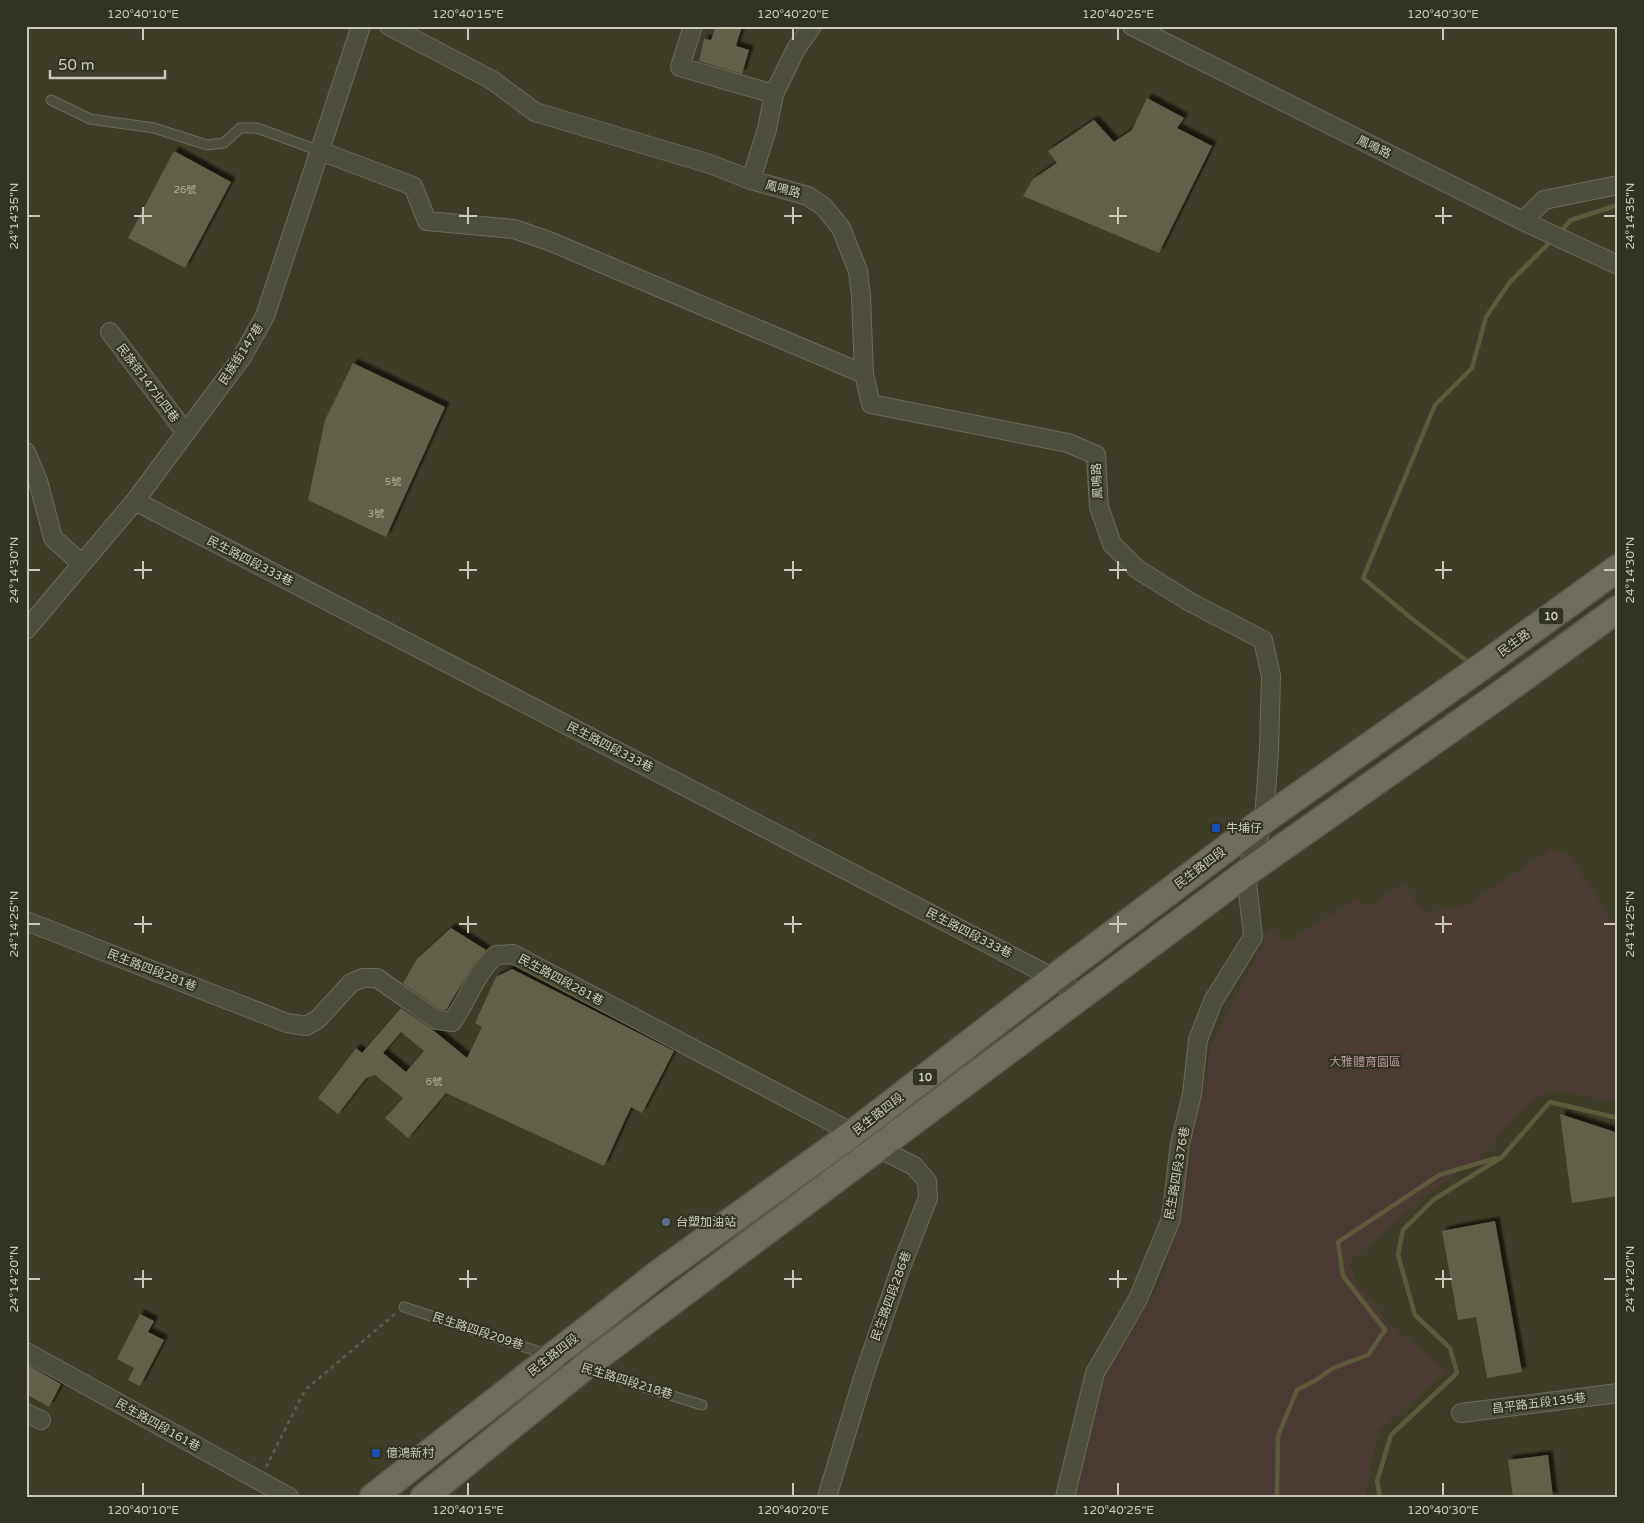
<svg xmlns="http://www.w3.org/2000/svg" width="1644" height="1523" viewBox="0 0 1644 1523" font-family="'Varela Round','Noto Sans TC',sans-serif">
<style>
.green{fill:#4a3c34}
.lines{fill:none;stroke-linecap:round;stroke-linejoin:round}
.stream{stroke:#5d5b39;stroke-width:4.5}
.building{fill:#62614a;fill-rule:evenodd;filter:url(#shadow)}
.lane-casing{stroke:#6c6c5a;stroke-width:11}
.street-casing{stroke:#6c6c5a;stroke-width:20}
.primary-casing{stroke:#5a5a49;stroke-width:29}
.path{stroke:#655b51;stroke-width:2.5;stroke-dasharray:4 4;stroke-linecap:butt}
.lane{stroke:#4e4e3c;stroke-width:9}
.street{stroke:#4e4e3c;stroke-width:18}
.primary{stroke:#6e6d5b;stroke-width:26}
.ticks{fill:none;stroke:#c9c9b9;stroke-width:2}
.transit-dot{fill:#1a4fb4;stroke:#333321;stroke-width:2}
.service-dot{fill:#5c6f8a;stroke:#333321;stroke-width:2}
.labels{text-anchor:middle;stroke-width:4;stroke-linejoin:round;paint-order:stroke}
.number-label{font-size:10px;fill:#afaf9d}
.shield{fill:#333321;stroke:#9c9c8b;stroke-width:1}
.shield-label{font-size:11px;font-weight:bold;fill:#c9c9b9}
.street-label{font-size:12px;fill:#c9c9b9;stroke:#333321}
.poi-label{font-size:12px;fill:#c9c9b9;stroke:#333321;text-anchor:start}
.park-label{font-size:12px;fill:#b195a0;stroke:#333321}
.neatline{fill:none;stroke:#c9c9b9;stroke-width:2}
.ticks-label{font-size:12px;text-anchor:middle;fill:#c9c9b9}
</style>
<defs>
<filter id="shadow"><feDropShadow dx="4.5" dy="-4.5" stdDeviation="1" flood-color="#0009"/></filter>
</defs>
<rect width="100%" height="100%" fill="#3e3d28"/>
<path class="green" d="M1552,849l19,8 42,66 5,-1v181l-67,-14 -33,23 -37,46 -50,33 -82,71 7,20 33,41 57,48 -68,61 -13,65h-291l30,-120 61,-103 47,-231 58,-114 14,14 72,-44 13,8 34,-23 18,24 9,4 38,-8z"/>
<g class="lines">
<path class="stream" d="M1559,233l12,-13 47,-15
M1471,664l-60,-46 -48,-40 72,-173 37,-37 14,-51 24,-35 42,-42
M1277,1497l1,-61 19,-46 19,-10 17,-12 35,-13 17,-25 -42,-54 -5,-34 101,-67 57,-17
M1380,1497l-3,-16 14,-46 66,-62 -7,-25 -35,-33 -17,-60 5,-25 30,-30 69,-43 48,-55 68,16"/>
</g>
<path class="building" d="M716,26h26l-6,20 13,4 -7,24 -43,-13 5,-22 7,1z
M1147,98l37,20 -7,10 35,18 -53,107 -136,-57 10,-17 24,-16 -9,-12 46,-31 20,22 18,-12z
M174,151l57,31 -46,86 -57,-30z
M353,363l92,44 -59,130 -78,-37 17,-80z
M451,928l35,22 -12,14 -28,46h-5l-38,-27 14,-24z
M512,969l162,82 -32,62 -11,-6 -27,59 -158,-73 -38,45 -23,-20 18,-20 -28,-23 -9,3 -28,36 -20,-16 38,-50 6,5 39,-45 32,22 34,28 15,-31 -7,-4 21,-46zM401,1032l23,19 -18,21 -23,-19z
M1560,1114l58,19v63l-46,7z
M1495,1221l27,151 -35,6 -11,-61 -18,3 -16,-89z
M140,1314l14,7 -6,11 16,8 -24,46 -12,-6 6,-12 -17,-9z
M26,1364l35,20 -12,23 -23,-13z
M1548,1455l5,42h-40l-5,-37z"/>
<g class="lines">
<g class="lane-casing">
<path id="lane" d="M51,100l39,19 64,9 53,17 17,-2 16,-15h17l63,23
M404,1307l148,49 31,12 119,37"/>
</g>
<g class="street-casing">
<path id="street" d="M389,26l103,54 43,32 175,52 41,16 57,16 16,11 17,21 17,43 3,25 3,78 7,30 197,39 28,12 3,52 13,37 25,25 53,33 73,38 8,36 -2,74 -5,70 -18,53 7,64 -40,64 -15,39 -6,54 -12,50 -9,75 -33,80 -43,74 -30,124
M693,26l-13,41 94,27
M1132,26l391,195 95,44
M320,151l93,35 14,35 87,8 35,12 315,133
M751,180l16,-51 7,-35 22,-45 16,-23
M1523,221l21,-21 74,-15
M110,332l76,101
M26,452l12,29 15,57 29,26
M135,501l919,477 28,18
M26,630l109,-129 107,-144 23,-41 96,-290
M26,921l261,102 19,3 12,-7 33,-36 12,-5h14l60,42 15,2c16,-22 24,-50 44,-67l17,-1 340,179 25,15 36,18 13,15 1,17 -27,69 -38,111 -36,119
M26,1352l263,145
M26,1413l15,7
M1461,1413l157,-20"/>
</g>
<g class="primary-casing">
<path id="primary" d="M373,1497l286,-224 194,-140 201,-155 210,-158 220,-155 134,-97
M424,1497l159,-129 663,-495 259,-182 113,-82"/>
</g>
<path class="path" d="M266,1467l39,-77 90,-76"/>
<use href="#lane" class="lane"/>
<use href="#street" class="street"/>
<use href="#primary" class="primary"/>
</g>
<path class="ticks" d="M143,28v12M468,28v12M793,28v12M1118,28v12M1443,28v12M143,207v17M468,207v17M793,207v17M1118,207v17M1443,207v17M28,216h12M134,216h18M459,216h18M784,216h18M1109,216h18M1435,216h17M1604,216h12M143,561v18M468,561v18M793,561v18M1118,561v18M1443,561v18M28,570h12M134,570h18M459,570h18M784,570h18M1109,570h18M1435,570h17M1604,570h12M143,916v17M468,916v17M793,916v17M1118,916v17M1443,916v17M28,924h12M134,924h18M459,924h18M784,924h18M1109,924h18M1435,924h17M1604,924h12M143,1270v18M468,1270v18M793,1270v18M1118,1270v18M1443,1270v18M28,1279h12M134,1279h18M459,1279h18M784,1279h18M1109,1279h18M1435,1279h17M1604,1279h12M143,1483v13M468,1483v13M793,1483v13M1118,1483v13M1443,1483v13"/>
<g class="transit-dot">
<rect x="1211" y="823" width="10" height="10" rx="2.5"/>
<rect x="371" y="1448" width="10" height="10" rx="2.5"/>
</g>
<circle class="service-dot" cx="666" cy="1222" r="5"/>
<g class="labels">
<g class="number-label">
<text x="185" y="193">26號</text>
<text x="393" y="485">5號</text>
<text x="376" y="517">3號</text>
<text x="434" y="1085">6號</text>
</g>
<g class="shield">
<rect x="1538.5" y="607.5" width="25" height="17" rx="4"/>
<rect x="912.5" y="1068.5" width="25" height="17" rx="4"/>
</g>
<g class="shield-label">
<text x="1551" y="620">10</text>
<text x="925" y="1081">10</text>
</g>
<g class="street-label">
<text transform="translate(1374 147) rotate(26)" y="4">鳳鳴路</text>
<text transform="translate(783 189) rotate(15)" y="4">鳳鳴路</text>
<text transform="translate(241 354) rotate(-57)" y="4">民族街147巷</text>
<text transform="translate(148 383) rotate(53)" y="4">民族街147北四巷</text>
<text transform="translate(1097 481) rotate(-93)" y="4">鳳鳴路</text>
<text transform="translate(250 561) rotate(27)" y="4">民生路四段333巷</text>
<text transform="translate(1514 643) rotate(-36)" y="4">民生路</text>
<text transform="translate(610 747) rotate(27)" y="4">民生路四段333巷</text>
<text transform="translate(1200 868) rotate(-37)" y="4">民生路四段</text>
<text transform="translate(969 933) rotate(27)" y="4">民生路四段333巷</text>
<text transform="translate(152 970) rotate(21)" y="4">民生路四段281巷</text>
<text transform="translate(561 980) rotate(28)" y="4">民生路四段281巷</text>
<text transform="translate(878 1114) rotate(-38)" y="4">民生路四段</text>
<text transform="translate(1177 1173) rotate(-80)" y="4">民生路四段376巷</text>
<text transform="translate(891 1296) rotate(-70)" y="4">民生路四段286巷</text>
<text transform="translate(478 1331) rotate(18)" y="4">民生路四段209巷</text>
<text transform="translate(553 1355) rotate(-38)" y="4">民生路四段</text>
<text transform="translate(627 1381) rotate(17)" y="4">民生路四段218巷</text>
<text transform="translate(1539 1403) rotate(-7)" y="4">昌平路五段135巷</text>
<text transform="translate(158 1425) rotate(29)" y="4">民生路四段161巷</text>
</g>
<g class="poi-label">
<text x="1226" y="832">牛埔仔</text>
<text x="676" y="1226">台塑加油站</text>
<text x="386" y="1457">億鴻新村</text>
</g>
<g class="park-label">
<text x="1365" y="1066">大雅體育園區</text>
</g>
</g>
<rect width="1644" height="1523" fill="none" stroke="#333321" stroke-width="55"/>
<path d="M50 70v8h115v-8" fill="none" stroke="#c9c9b9" stroke-width="2.5"/>
<text x="58" y="70" font-size="15" fill="#c9c9b9" stroke="#333321" stroke-width="4" paint-order="stroke">50 m</text>
<rect x="28" y="28" width="1588" height="1468" class="neatline"/>
<g class="ticks-label">
<text x="143" y="18">120°40'10"E</text>
<text x="468" y="18">120°40'15"E</text>
<text x="793" y="18">120°40'20"E</text>
<text x="1118" y="18">120°40'25"E</text>
<text x="1443" y="18">120°40'30"E</text>
<text transform="translate(14 216) rotate(-90)" y="4">24°14'35"N</text>
<text transform="translate(1630 216) rotate(-90)" y="4">24°14'35"N</text>
<text transform="translate(14 570) rotate(-90)" y="4">24°14'30"N</text>
<text transform="translate(1630 570) rotate(-90)" y="4">24°14'30"N</text>
<text transform="translate(14 924) rotate(-90)" y="4">24°14'25"N</text>
<text transform="translate(1630 924) rotate(-90)" y="4">24°14'25"N</text>
<text transform="translate(14 1279) rotate(-90)" y="4">24°14'20"N</text>
<text transform="translate(1630 1279) rotate(-90)" y="4">24°14'20"N</text>
<text x="143" y="1514">120°40'10"E</text>
<text x="468" y="1514">120°40'15"E</text>
<text x="793" y="1514">120°40'20"E</text>
<text x="1118" y="1514">120°40'25"E</text>
<text x="1443" y="1514">120°40'30"E</text>
</g>
</svg>
